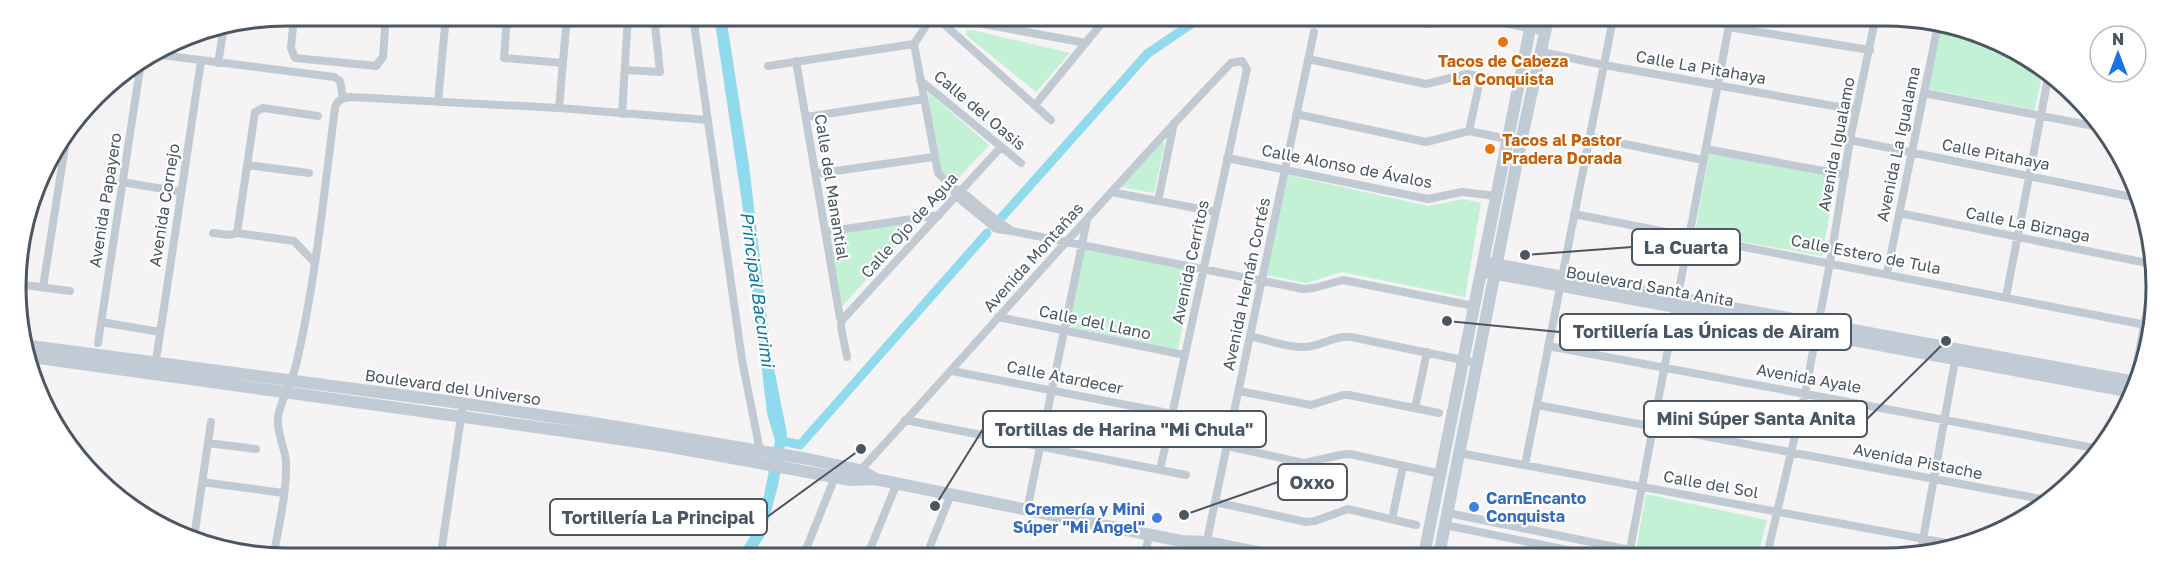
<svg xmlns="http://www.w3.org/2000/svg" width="2172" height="573" viewBox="0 0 2172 573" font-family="'Golos Text',sans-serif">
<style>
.green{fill:#c3f1d5}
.water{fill:#90daee}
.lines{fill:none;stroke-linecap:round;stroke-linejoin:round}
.canal{stroke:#90daee;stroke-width:9}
.street{stroke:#c1cad2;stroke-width:8}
.secondary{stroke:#c1cbd6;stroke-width:12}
.food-dot{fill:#e8710a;stroke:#fff;stroke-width:2}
.shop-dot{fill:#3f7fe0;stroke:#fff;stroke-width:2}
.labels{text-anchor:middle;stroke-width:4.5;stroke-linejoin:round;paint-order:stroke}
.food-label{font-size:16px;font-weight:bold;fill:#c56008;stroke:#fff}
.street-label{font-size:16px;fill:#4a5661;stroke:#fff}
.shop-label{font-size:16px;font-weight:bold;fill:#366cbe;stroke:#fff;text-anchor:start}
.water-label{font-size:18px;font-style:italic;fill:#0c7c9b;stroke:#fff}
.rim{fill:none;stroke:#4a5661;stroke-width:3}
.leader{fill:none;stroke:#4a5661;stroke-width:2}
.callout-dot{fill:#4a5661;stroke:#fff;stroke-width:2}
.callout{fill:#fff;stroke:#4a5661;stroke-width:2}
.callout-label{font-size:18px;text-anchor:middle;font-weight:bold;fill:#4a5661}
</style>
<rect width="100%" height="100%" fill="#f5f3f3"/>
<path class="green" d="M1942,22l94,39 7,7 -8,42 -107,-21z
M967,30h5l98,23 -34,39 -70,-57z
M928,92l61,53 -35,38 -16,-14z
M1162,142l3,1 -11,50 -34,-6z
M1709,154l128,21 -15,81 -127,-23z
M1288,175l140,31 35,-7 18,4 -16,94 -123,-25 -35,11 -41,-8z
M918,222l-78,87 -13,-75z
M1083,249l112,22 -17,78 -110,-22z
M1646,494l121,26 -9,35h-123z"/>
<path class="water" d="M714,16h12l23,149 22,188 16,81 -9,52 -14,51 -11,17h-14l11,-17 14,-42 11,-54 -8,-28 -23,-197z"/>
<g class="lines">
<path class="canal" d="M1001,218l146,-164 53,-36
M783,441l17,4 187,-212"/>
<path class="street" d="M294,15l-3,33 4,10 81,8 7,-9 3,-42
M507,16l-3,42 59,5
M693,16l49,344 18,91
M936,17l115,103
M945,17l141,26
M1398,18l31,6 24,-5
M1486,19l60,13
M1728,27l142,23
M914,44l24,129 15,15 8,3 34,28 17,12
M914,44l18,-27
M1542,52l62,13 252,45
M153,54l181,23 6,4 3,17
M1308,59l118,25 41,-10 39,7
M796,61l44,257h4l156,-170
M218,63l6,-36
M768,66l146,-22
M625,70l35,2 -6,-56
M920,80l101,83
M1924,93l180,35
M438,102l8,-87
M1035,105l71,-87
M559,108l8,-92
M622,114l6,-98
M1296,114l130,28 43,-11 43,9
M806,117l118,-18
M1469,131l12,-55
M1590,137l113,23
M1850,140l287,58
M1706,149l139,26
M1227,158l201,41 34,-7 34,4
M247,165l62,8
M815,174l118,-17
M122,182l59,10
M953,188l3,8 40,33 16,2 291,58 11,-1 29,-8 131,26
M1111,192l105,20
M1158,201l16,-78
M1899,213l253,51
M1574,214l577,112
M825,232l114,-17
M213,233l17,2 7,-2 57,8 21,22
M237,233l18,-121 8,-4 55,8
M1887,273l52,-253
M17,284l53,7
M43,287l24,-153
M2006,297l43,-224
M998,317l187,38
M842,318l-1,9 6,30
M101,322l59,10
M1250,336c17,4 38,12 56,11 16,-1 29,-12 45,-10l126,26
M98,343l43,-281
M1548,346l552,103
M157,354l44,-293
M952,371l221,43
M1239,391l72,14 32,-10h6l90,18
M1537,405l510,95
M1415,408l12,-56
M905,420l281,55
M208,443l48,6
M1227,446l77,17 36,-8 10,-1 91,20
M1459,453l498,92
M1525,465l88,-446
M857,474c125,-136 246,-277 374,-411l11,-2 5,8 -87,401
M202,482l81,11
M1215,502l91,20 9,-1 33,-12 68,16
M1027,510l60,-290
M1448,513l182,37
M1392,519l11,-53
M1445,525l147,30
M194,538l17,-116
M1206,545l108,-513
M221,548l38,5
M274,553c5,-29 13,-61 12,-91 -1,-15 -10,-30 -8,-45 3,-19 15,-36 19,-56 19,-83 27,-169 38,-253 2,-8 7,-10 15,-11l209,11 149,12
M441,553l22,-149
M804,554l31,-77
M868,554l29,-71
M927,554l24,-60
M1145,554l4,-19
M1629,555l101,-535
M1767,555l38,-162 25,-130 20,-123 25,-120
M1920,556l36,-201"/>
<path class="secondary" d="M1483,262l653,120
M1481,271l651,121
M23,345l430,57 141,21 214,36 52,11 14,8
M24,356l547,76 95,14 185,34 24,-1 306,62 26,1 65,13
M2135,384l17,-89
M1185,543l19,10 9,2
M1424,555l108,-536
M1439,555l82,-414 27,-122"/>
</g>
<g class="food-dot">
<circle cx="1503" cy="42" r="6"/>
<circle cx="1490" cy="149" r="6"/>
</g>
<g class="shop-dot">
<circle cx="1474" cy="507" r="6"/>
<circle cx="1157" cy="518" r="6"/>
</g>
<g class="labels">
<g class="food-label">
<text x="1503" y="67">Tacos de Cabeza<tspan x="1503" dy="18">La Conquista</tspan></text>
<text x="1502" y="146" text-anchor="start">Tacos al Pastor<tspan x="1502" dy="18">Pradera Dorada</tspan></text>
</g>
<g class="street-label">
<text transform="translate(1701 67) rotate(10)" y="6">Calle La Pitahaya</text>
<text transform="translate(980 110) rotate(40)" y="6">Calle del Oasis</text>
<text transform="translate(1836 144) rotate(-79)" y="6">Avenida Igualamo</text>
<text transform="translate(1898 144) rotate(-78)" y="6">Avenida La Igualama</text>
<text transform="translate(1996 154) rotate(11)" y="6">Calle Pitahaya</text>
<text transform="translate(1347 166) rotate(11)" y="6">Calle Alonso de Ávalos</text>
<text transform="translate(832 187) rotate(81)" y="6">Calle del Manantial</text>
<text transform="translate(105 200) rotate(-81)" y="6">Avenida Papayero</text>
<text transform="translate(164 205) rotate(-81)" y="6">Avenida Cornejo</text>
<text transform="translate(2028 224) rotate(11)" y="6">Calle La Biznaga</text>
<text transform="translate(909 225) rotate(-48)" y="6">Calle Ojo de Agua</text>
<text transform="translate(1866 254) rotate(11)" y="6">Calle Estero de Tula</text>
<text transform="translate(1033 257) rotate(-48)" y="6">Avenida Montañas</text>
<text transform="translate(1190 262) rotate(-78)" y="6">Avenida Cerritos</text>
<text transform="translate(1246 284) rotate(-78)" y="6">Avenida Hernán Cortés</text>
<text transform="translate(1650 286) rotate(10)" y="6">Boulevard Santa Anita</text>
<text transform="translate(1095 322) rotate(12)" y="6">Calle del Llano</text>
<text transform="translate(1065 377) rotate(11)" y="6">Calle Atardecer</text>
<text transform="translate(1809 378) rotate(10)" y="6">Avenida Ayale</text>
<text transform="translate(453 387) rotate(8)" y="6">Boulevard del Universo</text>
<text transform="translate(1918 461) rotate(11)" y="6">Avenida Pistache</text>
<text transform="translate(1711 484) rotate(10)" y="6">Calle del Sol</text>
</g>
<g class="shop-label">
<text x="1486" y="504">CarnEncanto<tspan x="1486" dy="18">Conquista</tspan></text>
<text x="1145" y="515" text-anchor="end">Cremería y Mini<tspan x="1145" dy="18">Súper "Mi Ángel"</tspan></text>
</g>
<g class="water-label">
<text transform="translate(757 289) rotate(82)" y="6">Principal Bacurimi</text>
</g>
</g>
<path d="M0 0H2172V573H0ZM287 26H1885A261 261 0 0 1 2146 287V287A261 261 0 0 1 1885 548H287A261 261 0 0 1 26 287V287A261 261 0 0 1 287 26Z" fill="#fff" fill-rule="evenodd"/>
<path class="rim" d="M287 26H1885A261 261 0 0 1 2146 287V287A261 261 0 0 1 1885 548H287A261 261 0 0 1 26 287V287A261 261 0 0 1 287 26Z"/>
<path class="leader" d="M1525 255L1632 247M1447 321L1560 332M1946 341L1867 419M935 506L983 429M1184 515L1278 482M861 449L767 517"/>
<g class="callout-dot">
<circle cx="1525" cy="255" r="6"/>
<circle cx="1447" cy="321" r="6"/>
<circle cx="1946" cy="341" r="6"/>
<circle cx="935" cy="506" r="6"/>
<circle cx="1184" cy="515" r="6"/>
<circle cx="861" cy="449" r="6"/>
</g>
<g class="callout">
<rect x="1632" y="229" width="108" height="36" rx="6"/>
<rect x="1560" y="314" width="291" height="36" rx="6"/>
<rect x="1644" y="401" width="223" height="36" rx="6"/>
<rect x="983" y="411" width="283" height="36" rx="6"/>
<rect x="1278" y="464" width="69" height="36" rx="6"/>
<rect x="550" y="499" width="217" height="36" rx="6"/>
</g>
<g class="callout-label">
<text x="1686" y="254">La Cuarta</text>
<text x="1706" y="338">Tortillería Las Únicas de Airam</text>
<text x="1756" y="425">Mini Súper Santa Anita</text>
<text x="1124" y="436">Tortillas de Harina "Mi Chula"</text>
<text x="1312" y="489">Oxxo</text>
<text x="658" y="524">Tortillería La Principal</text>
</g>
<g transform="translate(2118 54)"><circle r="28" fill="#ffffff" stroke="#b7bbc0" stroke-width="1.5"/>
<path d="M0-4.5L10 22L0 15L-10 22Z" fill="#1a73e8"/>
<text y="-9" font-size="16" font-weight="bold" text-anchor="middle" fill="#4a5661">N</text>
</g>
</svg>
